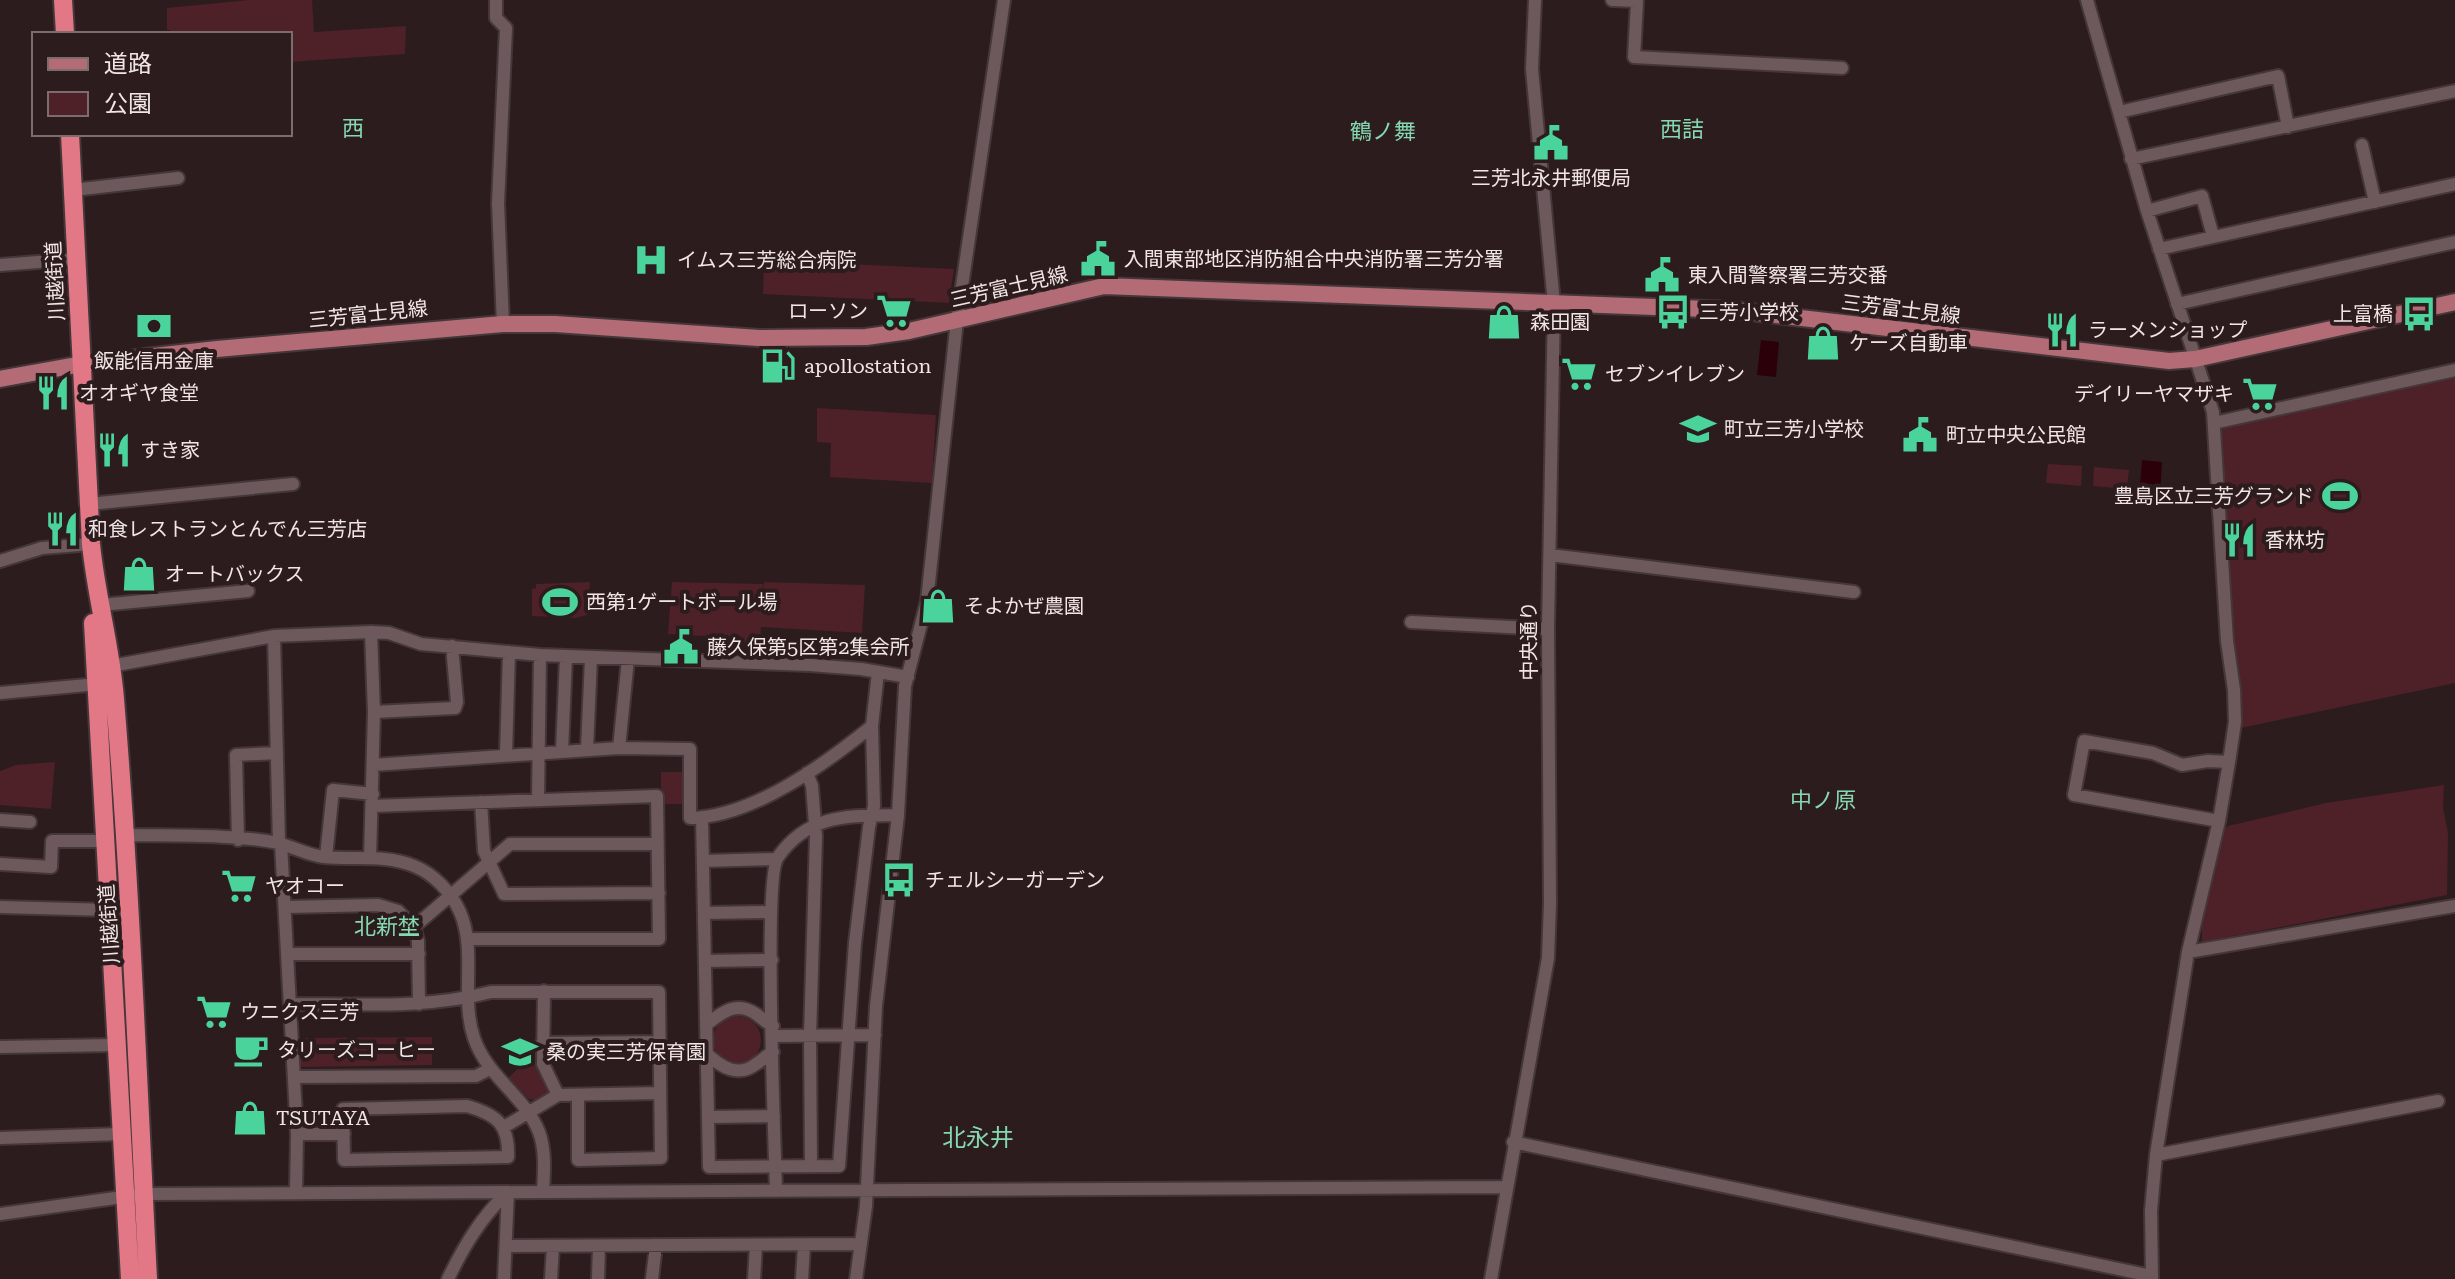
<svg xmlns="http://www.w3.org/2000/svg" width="2455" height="1279" viewBox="0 0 2455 1279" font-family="'Roboto Serif','Noto Sans JP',serif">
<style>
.green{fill:#4e2027}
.water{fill:#2c0008}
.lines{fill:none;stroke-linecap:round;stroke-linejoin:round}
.minor-casing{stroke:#453739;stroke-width:16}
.major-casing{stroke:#453739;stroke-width:20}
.highway-casing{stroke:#453739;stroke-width:22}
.minor{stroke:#6d595b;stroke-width:12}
.major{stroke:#b36c75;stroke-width:16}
.highway{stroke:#e27886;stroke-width:18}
.labels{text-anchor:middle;stroke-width:8;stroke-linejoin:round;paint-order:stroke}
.poi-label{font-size:20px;fill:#f1e5e6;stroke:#2c1c1d;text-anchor:start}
.street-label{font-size:20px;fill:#f1e5e6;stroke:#2c1c1d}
.neighbourhood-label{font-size:22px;fill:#85d8b1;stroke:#2c1c1d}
.quarter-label{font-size:24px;fill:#85d8b1;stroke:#2c1c1d}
</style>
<rect width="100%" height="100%" fill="#2c1c1d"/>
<path class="green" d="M249,0h63l2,32 92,-6 -1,28 -115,8v-28h-120l1,-4h-4v-22z
M764,260l190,9 -5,34 -186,-9z
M2455,373v310l-214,45v-31l-11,-90 -10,-178 3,-5z
M817,408l119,7 -4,68 -102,-6 1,-34 -14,-1z
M2048,464l34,2 -1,20 -35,-3z
M2094,467l35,3 -2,19 -34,-3z
M590,582l-3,33 -12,3 -43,-2v-27l4,-1v-4z
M672,582l91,2 -1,23 2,-25 101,3 -3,48 -101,-6 -2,33 -38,-3 1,-20 -54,-3z
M55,762l-4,47 -51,-4v-34l16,-6z
M661,772h22l3,32h-25z
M2444,785l-1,22 5,26 -1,62 -245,47v-19l23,-95 3,-2 98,-23z
M713 1040a24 24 0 1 1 48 0a24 24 0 1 1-48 0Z
M432,1037v28l-129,2 -6,-5v-24z
M538,1063l11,23 -2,7 -11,7 -7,-1 -21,-21 15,-14z"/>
<path class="water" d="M1761,340l18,2 -3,35 -19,-2z
M2142,460l20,2 -2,37 -21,-2z"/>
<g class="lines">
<g class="minor-casing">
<path id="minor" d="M496,0v18l10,10 -8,175 5,121
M1612,0l25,1 -3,56 208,11
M2087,0l60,211 66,201 14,229 7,49 1,32 -6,40 -10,59 -31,131 -32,203 -5,56 1,68
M2119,112l159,-36 10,51
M2362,145l13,57
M2131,159l324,-68
M73,190l105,-12
M2147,211l55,-15 11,40
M2159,249l296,-65
M0,265l76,-6
M2177,304l278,-62
M2214,423l241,-53
M89,504l204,-20
M1550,555l304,37
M0,561l42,-13 49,-4
M101,605l147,-14
M1411,622l137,7
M274,636l5,207
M0,693l98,-9 13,-18 163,-30 97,-4 18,1 32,11 119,11 270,10 51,4 47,8
M374,712l81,-4 2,-6 -5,-56
M619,748l9,-89
M587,749l4,-91
M562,751l4,-94
M506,755l3,-103
M373,765l246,-17 71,1v69c63,-1 135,-54 182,-92
M807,773l5,13 4,51 -6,199 1,130
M538,800l2,-145
M481,802l3,49 20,43 155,-1
M372,806l285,-10 2,143h-192
M702,818l7,349 130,-1 16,-223 14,-116 5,-21 -2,-80 6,-54
M0,820l30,2
M2219,821l-145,-26 10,-54 69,12 29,12 26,-4 21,1
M126,835c45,1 109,-1 152,8 16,4 29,12 46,14 30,3 61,-3 90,9 20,8 37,26 46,46 17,39 0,85 14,126 13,39 51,58 65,94 7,19 5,40 4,60
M238,840l-2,-85 41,-2
M281,844l16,290 -1,58
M326,857l7,-67 40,4
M370,858l4,-146 -3,-80
M703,861l72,-2
M0,864l51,3 1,-26h55
M0,907l110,3
M286,907l92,-2 20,6 16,16 4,14 1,63
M704,913l67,-1
M414,927l96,-83h147
M2188,952l267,-46
M288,954h131
M705,961l67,-1
M544,991l-1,73 15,31
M290,1004c67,0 136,5 201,-12h168l2,166 -83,2v-65
M706,1025c15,-12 30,-25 50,-11 6,4 10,9 17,12
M773,1036l102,-1
M542,1043l118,-1
M0,1047l116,-2
M707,1054c14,13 31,24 49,10 7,-4 10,-9 17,-12
M294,1077l182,-1 14,-7
M467,1106c31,9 42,19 41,51l-164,3 -1,-51z
M708,1117l66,-1
M504,1127l54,-32 102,-2
M297,1134h47
M0,1138l121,-4
M1513,1142l639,134
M2156,1155l282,-54
M776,1191c-1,-45 -13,-314 2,-334 31,-44 72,-41 120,-42
M0,1214l144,-20 1362,-7
M506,1246l355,-2
M448,1279c16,-33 33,-62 60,-87
M504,1279l4,-87
M551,1279l2,-33
M598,1279l1,-33
M652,1279l4,-34
M754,1279l2,-34
M802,1279l2,-33
M856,1279l10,-73 10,-200 22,-191 7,-129 22,-85 30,-281 47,-320
M1491,1279l57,-321 2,-55 -2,-274 6,-325 -22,-235 3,-69"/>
</g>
<g class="major-casing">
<path id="major" d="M0,379l82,-15 135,-15 286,-25h52l204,14 107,-1 43,-6 195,-45 629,24 436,51 26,-2 260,-57"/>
</g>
<g class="highway-casing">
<path id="highway" d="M63,0l2,34
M70,134l21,410c5,52 20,103 24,155 16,193 23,386 33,580
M93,623l37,656"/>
</g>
<use href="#minor" class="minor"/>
<use href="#major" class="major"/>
<use href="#highway" class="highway"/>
</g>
<defs>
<g id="civic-bare" transform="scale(2.76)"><path d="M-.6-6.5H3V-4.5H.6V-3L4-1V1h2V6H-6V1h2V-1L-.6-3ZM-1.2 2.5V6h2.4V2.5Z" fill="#4ad49c" stroke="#2c1c1d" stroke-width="2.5" paint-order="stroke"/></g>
<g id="hospital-bare" transform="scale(2.76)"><path d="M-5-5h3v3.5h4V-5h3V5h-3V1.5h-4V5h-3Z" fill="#4ad49c" stroke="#2c1c1d" stroke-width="2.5" paint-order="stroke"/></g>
<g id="supermarket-bare" transform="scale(2.76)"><path d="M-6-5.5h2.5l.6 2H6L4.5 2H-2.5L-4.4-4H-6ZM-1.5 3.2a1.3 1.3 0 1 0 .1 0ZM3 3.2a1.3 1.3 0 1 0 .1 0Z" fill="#4ad49c" stroke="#2c1c1d" stroke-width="2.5" paint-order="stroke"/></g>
<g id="bus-bare" transform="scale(2.76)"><path d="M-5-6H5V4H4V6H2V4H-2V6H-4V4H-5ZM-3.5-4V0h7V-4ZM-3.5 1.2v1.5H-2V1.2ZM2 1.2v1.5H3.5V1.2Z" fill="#4ad49c" stroke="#2c1c1d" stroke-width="2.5" paint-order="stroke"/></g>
<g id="shop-bare" transform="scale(2.76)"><path d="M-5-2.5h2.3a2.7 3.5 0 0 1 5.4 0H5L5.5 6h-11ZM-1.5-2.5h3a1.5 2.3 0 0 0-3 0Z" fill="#4ad49c" stroke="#2c1c1d" stroke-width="2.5" paint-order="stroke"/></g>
<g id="bank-bare" transform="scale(2.76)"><path d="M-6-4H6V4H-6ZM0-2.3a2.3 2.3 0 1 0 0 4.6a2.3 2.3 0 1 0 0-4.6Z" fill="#4ad49c" stroke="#2c1c1d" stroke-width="2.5" paint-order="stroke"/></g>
<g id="restaurant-bare" transform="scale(2.76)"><path d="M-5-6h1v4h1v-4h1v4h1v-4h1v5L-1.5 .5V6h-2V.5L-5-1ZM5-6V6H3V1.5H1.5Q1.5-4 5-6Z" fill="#4ad49c" stroke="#2c1c1d" stroke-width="2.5" paint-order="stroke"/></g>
<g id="fuel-bare" transform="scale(2.76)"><path d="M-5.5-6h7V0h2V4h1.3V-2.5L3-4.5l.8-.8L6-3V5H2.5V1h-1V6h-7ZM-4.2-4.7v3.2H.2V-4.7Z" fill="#4ad49c" stroke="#2c1c1d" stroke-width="2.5" paint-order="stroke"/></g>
<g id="school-bare" transform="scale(2.76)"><path d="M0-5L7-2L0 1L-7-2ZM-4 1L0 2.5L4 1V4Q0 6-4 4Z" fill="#4ad49c" stroke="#2c1c1d" stroke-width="2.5" paint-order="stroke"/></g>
<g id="stadium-bare" transform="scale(2.76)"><path d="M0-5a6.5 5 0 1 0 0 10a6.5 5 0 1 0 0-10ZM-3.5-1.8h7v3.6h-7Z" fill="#4ad49c" stroke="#2c1c1d" stroke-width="2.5" paint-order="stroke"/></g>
<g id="cafe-bare" transform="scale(2.76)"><path d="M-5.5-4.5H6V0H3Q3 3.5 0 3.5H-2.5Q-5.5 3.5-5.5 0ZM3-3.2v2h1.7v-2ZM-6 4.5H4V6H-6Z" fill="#4ad49c" stroke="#2c1c1d" stroke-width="2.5" paint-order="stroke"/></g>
</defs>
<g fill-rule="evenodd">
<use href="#civic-bare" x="1551" y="143"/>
<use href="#civic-bare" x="1098" y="259"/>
<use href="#hospital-bare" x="651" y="260"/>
<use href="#civic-bare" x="1662" y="275"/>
<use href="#supermarket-bare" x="894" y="311"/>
<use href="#bus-bare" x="1673" y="312"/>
<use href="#bus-bare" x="2419" y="314"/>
<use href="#shop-bare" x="1504" y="322"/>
<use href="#bank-bare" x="154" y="326"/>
<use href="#restaurant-bare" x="2062" y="330"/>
<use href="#shop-bare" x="1823" y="343"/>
<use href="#fuel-bare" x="778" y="366"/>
<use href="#supermarket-bare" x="1579" y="374"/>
<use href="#restaurant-bare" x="53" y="393"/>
<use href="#supermarket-bare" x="2260" y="394"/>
<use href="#school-bare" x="1698" y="429"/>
<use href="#civic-bare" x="1920" y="435"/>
<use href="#restaurant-bare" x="114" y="450"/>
<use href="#stadium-bare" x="2340" y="496"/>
<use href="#restaurant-bare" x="62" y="529"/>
<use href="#restaurant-bare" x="2239" y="540"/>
<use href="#shop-bare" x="139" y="574"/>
<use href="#stadium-bare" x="560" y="602"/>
<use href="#shop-bare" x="938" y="606"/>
<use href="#civic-bare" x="681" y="647"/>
<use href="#bus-bare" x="899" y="880"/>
<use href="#supermarket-bare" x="239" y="886"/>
<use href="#supermarket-bare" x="214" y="1012"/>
<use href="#cafe-bare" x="251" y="1050"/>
<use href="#school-bare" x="520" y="1052"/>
<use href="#shop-bare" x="250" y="1118"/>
</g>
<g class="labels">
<g class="poi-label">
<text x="1551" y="185" text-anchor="middle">三芳北永井郵便局</text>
<text x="1124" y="266">入間東部地区消防組合中央消防署三芳分署</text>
<text x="677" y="267">イムス三芳総合病院</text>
<text x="1688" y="282">東入間警察署三芳交番</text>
<text x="868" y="318" text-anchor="end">ローソン</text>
<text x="1699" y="319">三芳小学校</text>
<text x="2393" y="321" text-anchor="end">上富橋</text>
<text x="1530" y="329">森田園</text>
<text x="2088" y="337">ラーメンショップ</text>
<text x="1849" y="350">ケーズ自動車</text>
<text x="154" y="368" text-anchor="middle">飯能信用金庫</text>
<text x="804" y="373">apollostation</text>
<text x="1605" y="381">セブンイレブン</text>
<text x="79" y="400">オオギヤ食堂</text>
<text x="2234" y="401" text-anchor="end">デイリーヤマザキ</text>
<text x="1724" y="436">町立三芳小学校</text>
<text x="1946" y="442">町立中央公民館</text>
<text x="140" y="457">すき家</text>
<text x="2314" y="503" text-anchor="end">豊島区立三芳グランド</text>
<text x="88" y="536">和食レストランとんでん三芳店</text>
<text x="2265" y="547">香林坊</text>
<text x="165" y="581">オートバックス</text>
<text x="586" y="609">西第1ゲートボール場</text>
<text x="964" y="613">そよかぜ農園</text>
<text x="707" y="654">藤久保第5区第2集会所</text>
<text x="925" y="887">チェルシーガーデン</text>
<text x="265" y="893">ヤオコー</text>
<text x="240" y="1019">ウニクス三芳</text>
<text x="277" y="1057">タリーズコーヒー</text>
<text x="546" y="1059">桑の実三芳保育園</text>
<text x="276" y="1125">TSUTAYA</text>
</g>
<g class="street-label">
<text transform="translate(55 281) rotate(-93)" y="7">川越街道</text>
<text transform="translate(1009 287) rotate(-13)" y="7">三芳富士見線</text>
<text transform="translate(1901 309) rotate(7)" y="7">三芳富士見線</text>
<text transform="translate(368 314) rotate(-6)" y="7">三芳富士見線</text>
<text transform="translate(1529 641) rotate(-90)" y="7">中央通り</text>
<text transform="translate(109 924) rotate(-94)" y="7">川越街道</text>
</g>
<g class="neighbourhood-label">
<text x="353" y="136">西</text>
<text x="1682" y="137">西詰</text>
<text x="1383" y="139">鶴ノ舞</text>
<text x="1823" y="808">中ノ原</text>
<text x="387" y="934">北新埜</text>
</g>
<g class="quarter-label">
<text x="978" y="1146">北永井</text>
</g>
</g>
<rect x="32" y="32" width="260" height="104" fill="#2c1c1d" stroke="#7b6c6d" stroke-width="2"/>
<rect x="48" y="58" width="40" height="12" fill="#b36c75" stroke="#7b6c6d" stroke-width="2"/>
<text x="104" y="72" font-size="24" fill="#f1e5e6">道路</text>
<rect x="48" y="92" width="40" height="24" fill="#4e2027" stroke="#7b6c6d" stroke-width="2"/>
<text x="104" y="112" font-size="24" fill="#f1e5e6">公園</text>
</svg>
